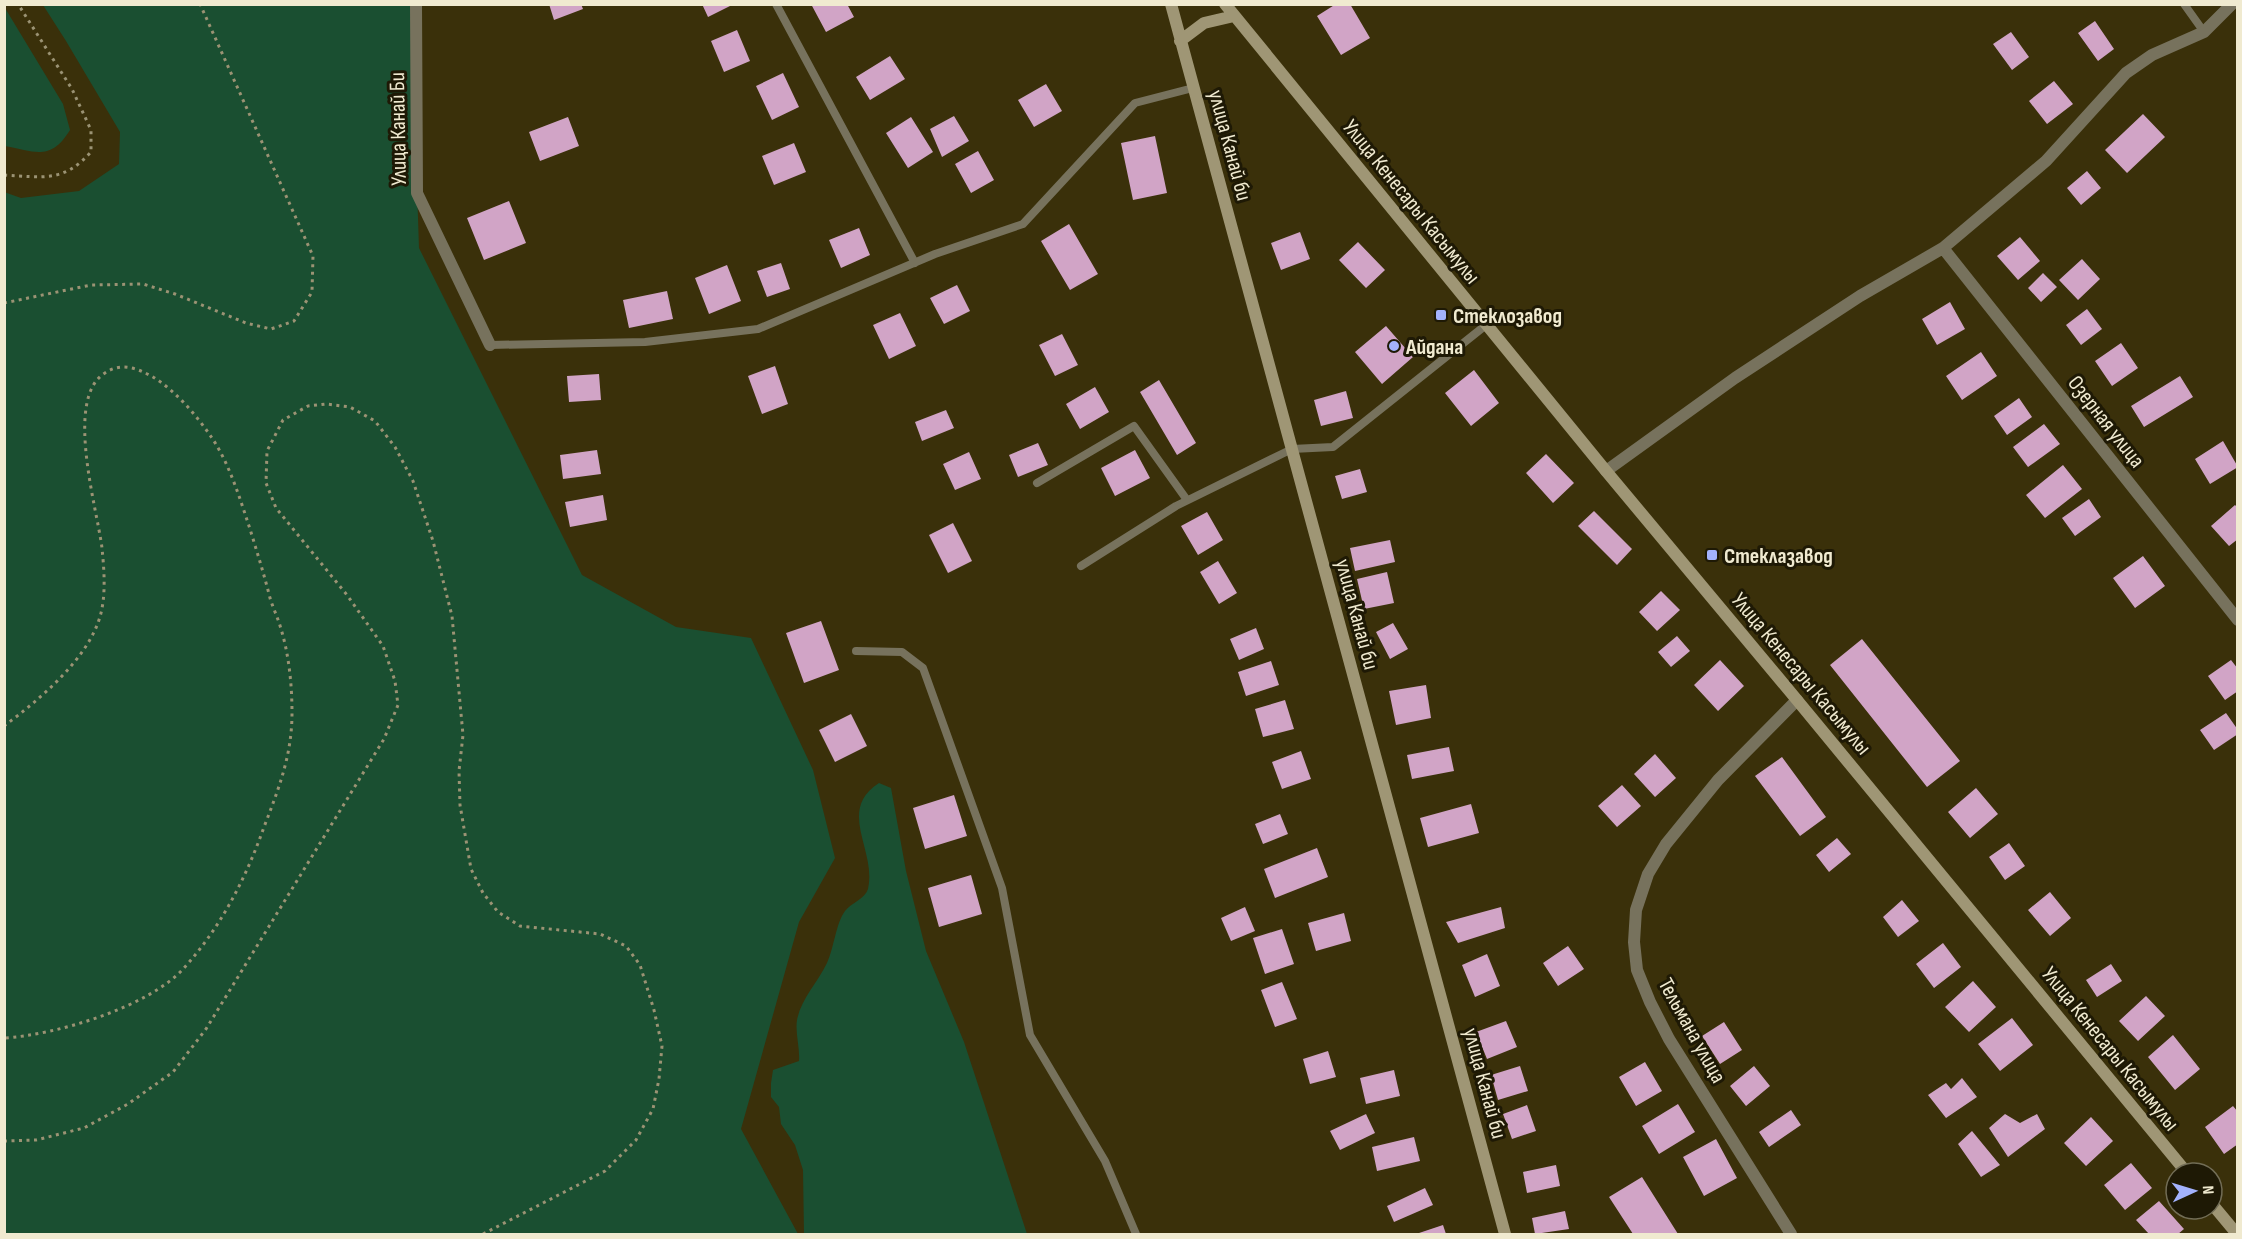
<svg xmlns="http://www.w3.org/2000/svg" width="2242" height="1239" viewBox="0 0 2242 1239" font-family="'Sofia Sans Condensed',sans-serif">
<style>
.green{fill:#1a4f31}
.building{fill:#d1a4c6}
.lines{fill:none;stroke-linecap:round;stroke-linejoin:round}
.path{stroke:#9b9374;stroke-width:3;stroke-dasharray:3 4.5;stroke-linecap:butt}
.lane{stroke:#77725d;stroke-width:8}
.street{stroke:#77725d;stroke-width:12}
.secondary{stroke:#9f9675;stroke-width:12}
.poi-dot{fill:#a3b2fd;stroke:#1e1905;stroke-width:2}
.labels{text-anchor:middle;stroke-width:6;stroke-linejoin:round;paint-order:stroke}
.street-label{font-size:22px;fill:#f0ead0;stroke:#1e1905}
.poi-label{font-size:22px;font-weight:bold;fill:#f0ead0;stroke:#1e1905;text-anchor:start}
</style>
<rect width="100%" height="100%" fill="#3a300a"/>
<path class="green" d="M43,5h368l8,243 163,327 94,52 75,11 62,132 22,88 -36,64 -58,207 57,105h-793l-1,-1042 17,6 58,-7 40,-27 1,-32 -54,-91z
M5,8l58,96 7,26c-19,31 -34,22 -65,16z
M879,783l12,5 15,83 20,80 38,91 63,192h-223l-1,-64 -8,-25 -14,-21 -2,-17 -8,-10v-14l2,-13 26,-9c1,-14 -4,-28 -2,-41 4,-21 21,-38 30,-57 7,-15 9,-40 18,-52 6,-8 20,-12 23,-22 9,-39 -32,-78 11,-106z"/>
<path class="building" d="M549,4h32l2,5 -29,11z
M702,4h32l-26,13z
M811,4h36l7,13 -28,15z
M1336,4h14l20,34 -29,17 -24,-39z
M2095,21l19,28 -16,12 -20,-28z
M737,30l13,31 -26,11 -13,-31z
M2011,32l18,25 -17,13 -19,-26z
M890,56l15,23 -35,21 -14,-23z
M783,73l16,34 -27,13 -16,-34z
M2054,81l19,23 -26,20 -18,-23z
M1046,84l16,27 -28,16 -16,-27z
M2143,114l22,23 -38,36 -22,-23z
M954,116l15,25 -27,16 -12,-28z
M568,117l11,29 -39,15 -11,-29z
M911,117l22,35 -25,16 -22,-35z
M1155,136l12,57 -34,7 -12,-57z
M794,143l12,29 -32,13 -12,-29z
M978,151l16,29 -23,13 -16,-29z
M2087,171l14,17 -20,17 -14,-17z
M509,201l17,42 -42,17 -17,-42z
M1069,224l29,50 -28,16 -29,-49z
M859,228l11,27 -29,13 -12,-28z
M1300,232l10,27 -29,11 -10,-27z
M2020,237l20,24 -22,19 -21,-24z
M1358,242l27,28 -19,18 -27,-28z
M2082,259l18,20 -22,21 -19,-20z
M781,263l9,26 -23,8 -10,-26z
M727,265l14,36 -32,13 -14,-36z
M2043,273l14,14 -16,15 -13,-14z
M957,285l13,26 -26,13 -14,-26z
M667,291l6,28 -44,9 -6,-28z
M1950,302l15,27 -28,16 -15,-26z
M2087,309l15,20 -21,16 -15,-20z
M900,313l16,33 -27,13 -16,-34z
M1386,326l27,31 -31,27 -27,-32z
M1062,334l16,31 -23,11 -16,-31z
M2121,343l17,25 -26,18 -17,-25z
M1981,352l16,24 -35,24 -16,-24z
M775,366l13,38 -26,10 -14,-38z
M1474,370l25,33 -28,23 -26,-33z
M599,374l2,26 -32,2 -2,-26z
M2180,376l13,21 -49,30 -13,-21z
M1159,380l37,63 -19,12 -37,-63z
M1095,387l14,25 -29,17 -14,-25z
M1346,391l7,27 -32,8 -7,-26z
M2019,398l13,19 -25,18 -13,-19z
M946,410l8,18 -32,13 -7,-19z
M2044,424l16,20 -32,23 -15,-20z
M2223,441l15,26 -28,17 -15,-25z
M1038,443l10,22 -30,12 -9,-22z
M597,450l4,24 -38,5 -3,-24z
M1135,450l15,28 -35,18 -14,-28z
M969,452l12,27 -26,11 -12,-26z
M1546,454l28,29 -21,20 -27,-30z
M2063,465l19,24 -37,29 -19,-23z
M1360,469l7,23 -25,7 -7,-23z
M603,495l4,25 -37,7 -5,-25z
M2089,499l12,18 -26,19 -13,-18z
M2235,505l3,3v31l-9,7 -18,-20z
M1594,511l38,38 -15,16 -39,-39z
M1207,512l16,28 -25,15 -17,-29z
M953,523l19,38 -24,12 -19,-38z
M1390,540l5,22 -40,9 -5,-23z
M2143,556l22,30 -30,22 -22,-30z
M1218,561l19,32 -18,11 -19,-32z
M1387,572l7,31 -30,6 -7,-30z
M1661,591l19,19 -23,21 -18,-19z
M821,621l18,49 -35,13 -18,-50z
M1393,623l15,26 -18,10 -14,-27z
M1256,628l8,21 -25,11 -9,-21z
M1677,636l13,15 -19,16 -13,-15z
M1862,639l98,122 -33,26 -97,-122z
M1720,660l24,26 -26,25 -24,-26z
M2231,660l7,9v22l-13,9 -17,-24z
M1271,661l8,24 -33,11 -8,-24z
M1426,685l5,33 -35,7 -7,-34z
M1285,700l9,29 -31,8 -8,-28z
M2226,713l12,17v4l-24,16 -14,-20z
M851,714l16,32 -32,16 -16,-32z
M1449,747l5,24 -42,8 -5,-24z
M1301,751l10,28 -29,10 -10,-27z
M1655,754l21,24 -21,19 -21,-23z
M1782,757l44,60 -26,19 -45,-60z
M1622,785l19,21 -24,21 -19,-21z
M1976,788l22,26 -28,24 -22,-26z
M954,795l13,41 -42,13 -12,-41z
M1471,804l8,29 -51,14 -8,-29z
M1280,814l8,20 -25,10 -8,-20z
M1837,838l14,16 -22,18 -13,-17z
M2009,843l16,23 -20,14 -16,-23z
M1317,848l11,29 -53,21 -11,-29z
M971,875l11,39 -43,13 -11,-39z
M2050,892l21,26 -21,18 -22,-26z
M1902,900l17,21 -21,16 -15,-20z
M1245,907l10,24 -24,10 -10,-23z
M1501,907l4,21 -47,15 -12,-21z
M1344,913l7,28 -35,10 -8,-28z
M1282,929l12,35 -29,10 -12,-36z
M1943,943l18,24 -27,21 -18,-24z
M1568,946l16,23 -26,17 -15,-23z
M1487,954l13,32 -25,11 -13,-32z
M2111,964l11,17 -25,16 -11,-17z
M1973,981l23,26 -27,25 -24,-25z
M1282,982l15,37 -22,8 -14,-37z
M2146,996l19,20 -27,25 -19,-20z
M2012,1018l21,27 -33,26 -22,-27z
M1506,1021l11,26 -30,12 -11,-27z
M1724,1022l18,28 -22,14 -18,-28z
M2173,1035l27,34 -25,21 -27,-33z
M1328,1051l8,26 -26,7 -7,-25z
M1645,1062l17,29 -26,15 -17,-29z
M1520,1066l8,25 -30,9 -7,-25z
M1754,1066l16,20 -24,20 -16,-20z
M1394,1070l6,26 -34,8 -6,-26z
M1962,1078l15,19 -31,21 -18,-23 18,-12 5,6z
M1678,1104l17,28 -36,22 -17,-28z
M1527,1105l9,26 -24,8 -9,-25z
M2233,1106l5,6v32l-14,10 -19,-27z
M1791,1110l10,15 -32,22 -10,-15z
M1366,1114l9,19 -35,17 -10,-19z
M2005,1114l15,9 17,-9 8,15 -37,28 -19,-29z
M2091,1117l22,24 -27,25 -22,-23z
M1972,1131l28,34 -19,12 -23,-33z
M1414,1137l6,24 -43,10 -5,-24z
M1716,1139l21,39 -33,18 -21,-39z
M2131,1163l21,25 -27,22 -21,-25z
M1556,1165l4,21 -33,7 -4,-21z
M1642,1177l36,57h-45l-24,-37z
M1425,1188l8,17 -39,17 -7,-16z
M2159,1201l25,28 -6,5h-29l-13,-14z
M1565,1211l4,18 -34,5 -3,-16z
M1443,1225l3,9h-30z"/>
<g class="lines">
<path class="path" d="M4,175c39,2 59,8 87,-23v-22l-19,-41 -54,-85
M4,303l87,-18 52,-1 32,10 71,29 25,6 23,-8 18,-29 1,-36 -113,-252
M4,726c35,-26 86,-68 97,-113 5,-21 3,-44 1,-65 -5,-40 -38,-150 3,-175 16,-11 32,-5 48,4 23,14 44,39 59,61 18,27 28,61 38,91 7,23 14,45 20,69 3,10 8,20 11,31 8,26 11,56 11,84 0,42 -13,75 -28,114 -18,51 -43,100 -80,141 -35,39 -128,67 -180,70
M4,1141l32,-1 48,-12 44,-24 45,-32 33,-43 178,-290 14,-34 -3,-24 -12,-35 -36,-51 -71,-87 -10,-25 1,-32 16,-31 25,-14 18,-2 24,3 25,14 20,26 18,34 20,60 19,75 11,119 -4,36 1,34 11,64 12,24 15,19 22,14 80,8 26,12 14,19 14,45 8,36 -3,33 -6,30 -17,31 -31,31 -122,63"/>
<path class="lane" d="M776,4l139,259
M2184,4l20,28
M490,345l155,-3 113,-13 177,-75 88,-30 112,-121 58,-15
M1037,483l97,-57 53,74
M1081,566l95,-60 116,-57 41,-2 153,-122
M856,651l46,1 21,16 79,220 28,147 75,126 31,73"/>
<path class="street" d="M416,4l1,189 73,152
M1943,248l295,372
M1606,471l129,-93 125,-82 83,-48 103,-87 80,-88 26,-18 52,-23 28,-28
M1791,1234l-122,-195 -19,-37 -13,-32 -3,-28 2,-32 12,-36 18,-30 52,-64 79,-80"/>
<path class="secondary" d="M1171,4l334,1230
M1225,4l381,467 191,229 390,473
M1180,41l24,-18 30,-7
M2212,1204l25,30"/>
</g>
<g class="poi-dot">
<rect x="1435" y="309" width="12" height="12" rx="3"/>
<circle cx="1394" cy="346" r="6"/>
<rect x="1706" y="549" width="12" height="12" rx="3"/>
</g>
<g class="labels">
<g class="street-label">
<text transform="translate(397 129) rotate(-91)" y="8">Улица Канай Би</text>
<text transform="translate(1231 145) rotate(75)" y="8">улица Канай би</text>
<text transform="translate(1412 201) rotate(51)" y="8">Улица Кенесары Касымулы</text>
<text transform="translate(2107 421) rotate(52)" y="8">Озерная улица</text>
<text transform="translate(1358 614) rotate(75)" y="8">улица Канай би</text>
<text transform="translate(1802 673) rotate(50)" y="8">Улица Кенесары Касымулы</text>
<text transform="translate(1693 1030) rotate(61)" y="8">Тельмана улица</text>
<text transform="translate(2111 1048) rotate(51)" y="8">Улица Кенесары Касымулы</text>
<text transform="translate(1486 1083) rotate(75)" y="8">улица Канай би</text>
</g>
<g class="poi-label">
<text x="1453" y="323">Стеклозавод</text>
<text x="1406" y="354">Айдана</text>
<text x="1724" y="563">Стеклазавод</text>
</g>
</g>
<rect width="2242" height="1239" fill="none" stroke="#f0ead0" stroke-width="12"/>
<g transform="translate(2194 1191) rotate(86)"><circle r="28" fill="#1e1905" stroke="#726d56" stroke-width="1.5"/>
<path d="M0-4.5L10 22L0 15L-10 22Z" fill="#a3b2fd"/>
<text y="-9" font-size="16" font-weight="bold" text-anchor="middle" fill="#f0ead0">N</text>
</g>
</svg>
